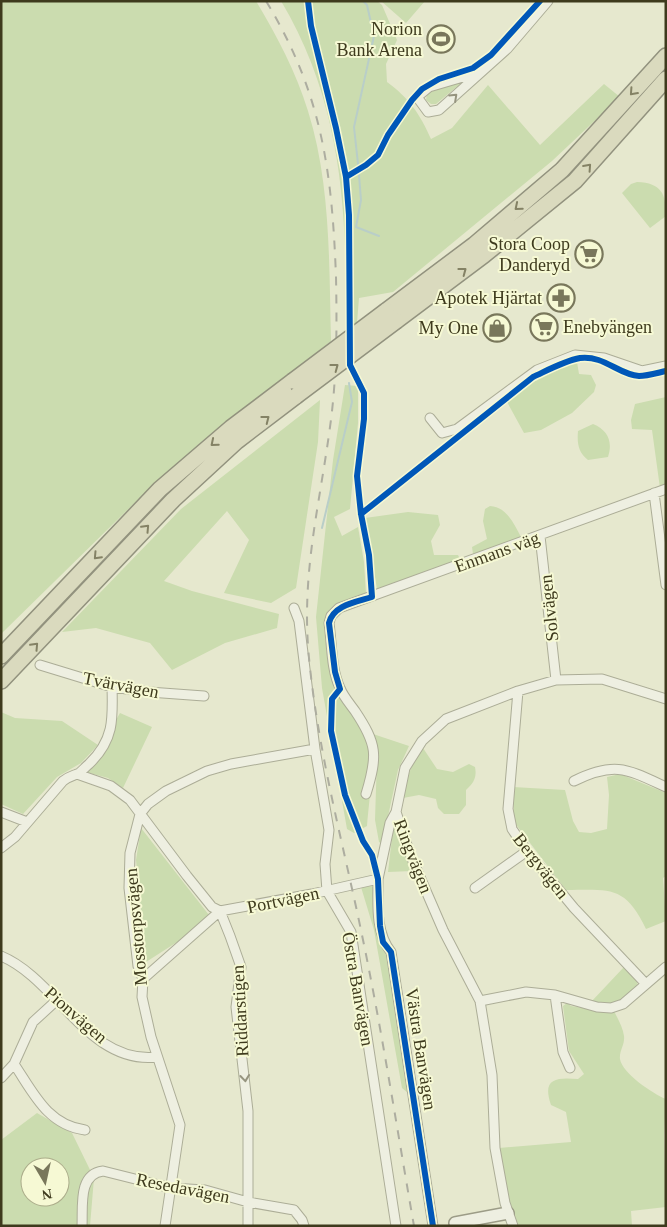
<svg xmlns="http://www.w3.org/2000/svg" width="667" height="1227" viewBox="0 0 667 1227" font-family="Georgia,serif">
<style>
.green{fill:#cbdcaf;fill-rule:evenodd}
.lines{fill:none;stroke-linecap:round;stroke-linejoin:round}
.stream{stroke:#b9cec8;stroke-width:2}
.street-casing{stroke:#acad97;stroke-width:11}
.secondary-casing{stroke:#9c9c87;stroke-width:14}
.highway-casing{stroke:#92927e;stroke-width:18}
.street{stroke:#eeefe1;stroke-width:9}
.secondary{stroke:#eeefe1;stroke-width:11}
.highway{stroke:#dadabe;stroke-width:15}
.rail{stroke:#adada0;stroke-width:2;stroke-dasharray:9 9;stroke-linecap:butt}
.highway-bridge-casing{stroke:#92927e;stroke-width:18;stroke-linecap:butt}
.highway-bridge{stroke:#dadabe;stroke-width:15}
.cycleway-casing{stroke:#f6f9d4;stroke-width:9}
.cycleway{stroke:#0057b8;stroke-width:6}
.oneway{stroke:#848265}
.oneway2{stroke:#96947f}
.labels{text-anchor:middle;stroke-width:4;stroke-linejoin:round;paint-order:stroke}
.poi-label{font-size:18px;fill:#3e3a1d;stroke:#f6f9d4;text-anchor:end}
.street-label{font-size:18px;fill:#3e3a1d;stroke:#f6f9d4}
</style>
<rect width="100%" height="100%" fill="#e6e8ce"/>
<path class="green" d="M1,1h255c21,35 40,71 52,110 23,73 21,154 23,230l-173,139 -157,154z
M281,1h96l5,4 15,35 -11,24 1,18c22,16 33,32 44,57l21,-11 36,-43 52,60 64,-61 16,13 -68,64 -159,131 -34,6 -2,25 -11,7c1,-117 -3,-225 -65,-329z
M381,1h44l-19,22z
M460,82v2l-24,20h-5l-5,-4 1,-7z
M637,182c25,1 29,12 29,34l-16,12 -28,-35 9,-9z
M577,362l2,12 12,1 5,10 -2,7 -22,21 -31,17 -17,3 -18,-33 44,-29z
M345,385l13,1v37l-8,86 -16,8 8,19 16,-9 6,35 2,32 -33,13c-15,13 -4,69 4,85 8,17 26,31 31,49 7,27 1,58 -1,85l-13,7 -7,-4 -25,-141 -6,-71 17,-157z
M666,397v89l-6,2 -8,-58 -20,-1 -1,-9 4,-16z
M320,400l-2,42 -22,146 -25,15 -47,-10 25,-53 -22,-29 -63,70 28,10 87,23 -2,14 -52,15 -53,27 -22,-27 -54,-15 -34,4 119,-123z
M593,424c15,6 20,18 15,33l-20,3c-10,-8 -11,-17 -10,-29z
M490,506c17,1 24,18 31,31l-48,17 -1,-7 15,-8 -4,-18 2,-12z
M408,512l30,3 2,10 -9,16 3,14h24l2,4 -83,30 -12,-71z
M1,712l14,6 47,3 36,24 -17,18 -24,14 -34,37 -22,-10z
M120,713l32,14 -29,61 -15,-10 -22,-6z
M373,734l36,12 -11,24 -16,74 -3,-2 -4,-22 2,-62z
M423,748l14,21 16,3 16,-8 6,3c2,10 -1,16 -9,23v15l-7,9h-15l-6,-6 -2,-9 -17,-4 -16,3c3,-19 8,-34 20,-50z
M620,774l46,19v83l-3,2 3,43 -20,8c-21,-44 -36,-39 -80,-39l-52,-68 -1,-35 52,3 8,31 6,11 12,1 16,-4 2,-34 -2,-18z
M397,824l15,47 -24,1 5,-43z
M141,828l68,87 -21,20 -42,27 -10,-102z
M372,886l4,4 4,10 28,193 -6,-5 -28,-158 -13,-43z
M624,967l11,9 3,10c-18,16 -23,21 -47,16z
M567,1003l4,3 35,6 8,-1c4,8 9,17 10,25 1,9 -5,15 -4,23 2,14 33,35 46,40l-2,36 2,72 -35,4 1,15h-113c-12,-25 -16,-51 -20,-78l72,-6 -5,-30 -15,-7c-9,-26 4,-28 27,-26l6,-5 -15,-23 -6,-45z
M37,1113l35,20 22,45 -4,48h-89v-86zM30,1167h30v30h-30z"/>
<g class="lines">
<path class="stream" d="M358,164l-4,-37 20,-91 -7,-31 -4,-4
M359,175l2,25 -5,27 23,9
M322,528l30,-126 -3,-19"/>
<g class="street-casing">
<path id="street" d="M480,72l-51,15 -12,10 11,15 11,-2 68,-61 41,-48
M430,418l12,15 15,-4 80,-59 38,-15 29,3 38,13 24,-5
M654,493l12,92
M540,536l16,144
M294,608l5,13 16,128 14,81 -4,34 2,27 24,41 45,294
M40,665l72,22 37,5 55,4
M518,691l-10,118 4,20 15,22 47,57 71,75
M77,774l34,12 19,14 57,76 25,31 8,4 10,25 11,31 -5,40 12,104v115
M574,781c41,-20 53,-12 92,6
M366,794c12,-39 11,-50 -11,-83 -5,-7 -12,-15 -15,-23 -9,-19 -8,-44 -11,-65l2,-7 8,-8 327,-119
M1,812l26,10
M1,848l14,-11 48,-56c5,-4 9,-5 14,-7 4,-1 8,-7 12,-10 25,-24 24,-45 23,-77
M378,879c0,24 -3,53 13,73l42,274
M475,888l52,-37
M1,956c56,23 87,109 156,101
M143,979l77,-68 92,-17 66,-15 12,-56 6,-11
M555,995l8,57 7,16
M480,1001l46,-9 29,3 42,12 14,1 12,-4 43,-37
M14,1064c19,28 33,61 71,66
M1,1078l13,-14 19,-42 24,-22
M82,1226c1,-20 -4,-52 21,-55l68,17 34,2 43,12 46,8 8,10 2,6
M165,1226l15,-101 -29,-88 -9,-40 1,-18 -5,-13 -9,-78 1,-35 10,-39 8,-10 18,-13 41,-20 24,-7 84,-15
M513,1226l-8,-23 -10,-55 -3,-73 -12,-74 -37,-71 -33,-76 -14,-42 9,-44 17,-27 24,-22 72,-28 38,-11 46,-1 64,20"/>
</g>
<g class="secondary-casing">
<path id="secondary" d="M455,1223l53,-10"/>
</g>
<g class="highway-casing">
<path id="highway" d="M386,311l88,-66 88,-75 104,-114
M396,321l88,-66 91,-74 91,-102
M1,656l159,-167 71,-61 62,-47
M1,681l172,-181 64,-59 59,-45"/>
</g>
<use href="#street" class="street"/>
<use href="#secondary" class="secondary"/>
<use href="#highway" class="highway"/>
<path class="rail" d="M266,1c56,92 66,170 70,276 1,50 1,100 -6,150 -11,82 -29,147 -21,231 9,94 34,185 53,277 20,96 35,194 52,291"/>
<g class="highway-bridge-casing">
<path id="highway-bridge" d="M293,381l93,-70
M296,396l100,-75"/>
</g>
<use href="#highway-bridge" class="highway-bridge"/>
<g class="cycleway-casing">
<path id="cycleway" d="M308,1l3,25 25,102 10,49 3,38 1,150 14,28v26l-7,57 4,38 8,41 3,42c-16,5 -39,8 -43,26l6,49 5,17 -8,10 -1,32 14,64 18,46 9,14 6,24 2,47 3,16 8,10 42,274
M346,177l20,-12 12,-10 10,-20 24,-35 10,-11 17,-10 34,-11 18,-13 49,-54
M361,514l172,-137c15,-7 31,-16 47,-19 24,-3 39,17 59,18 8,0 18,-3 27,-5"/>
</g>
<use href="#cycleway" class="cycleway"/>
</g>
<defs><path id="oneway-chevron" d="M-2-3.5L2.5 0L-2 3.5" fill="none" stroke-width="1.6" stroke-linecap="round" stroke-linejoin="round" transform="scale(1.25)"/></defs>
<g class="oneway">
<use href="#oneway-chevron" transform="translate(633 92) rotate(132)"/>
<use href="#oneway-chevron" transform="translate(588 167) rotate(-48)"/>
<use href="#oneway-chevron" transform="translate(518 207) rotate(140)"/>
<use href="#oneway-chevron" transform="translate(463 271) rotate(-37)"/>
<use href="#oneway-chevron" transform="translate(335 367) rotate(-37)"/>
<use href="#oneway-chevron" transform="translate(266 419) rotate(-38)"/>
<use href="#oneway-chevron" transform="translate(214 443) rotate(140)"/>
<use href="#oneway-chevron" transform="translate(146 528) rotate(-47)"/>
<use href="#oneway-chevron" transform="translate(97 556) rotate(133)"/>
<use href="#oneway-chevron" transform="translate(35 646) rotate(-47)"/>
</g>
<g class="oneway2">
<use href="#oneway-chevron" transform="translate(454 97) rotate(-43)"/>
<use href="#oneway-chevron" transform="translate(245 1078) rotate(84)"/>
</g>
<defs>
<g id="stadium-ring" transform="scale(1.4375)"><circle r="9.5" fill="#f6f9d4" stroke="#79775b" stroke-width="1.5"/><path d="M0-5a6.5 5 0 1 0 0 10a6.5 5 0 1 0 0-10ZM-3.5-1.8h7v3.6h-7Z" fill="#79775b"/></g>
<g id="supermarket-ring" transform="scale(1.4375)"><circle r="9.5" fill="#f6f9d4" stroke="#79775b" stroke-width="1.5"/><path d="M-6-5.5h2.5l.6 2H6L4.5 2H-2.5L-4.4-4H-6ZM-1.5 3.2a1.3 1.3 0 1 0 .1 0ZM3 3.2a1.3 1.3 0 1 0 .1 0Z" fill="#79775b"/></g>
<g id="pharmacy-ring" transform="scale(1.4375)"><circle r="9.5" fill="#f6f9d4" stroke="#79775b" stroke-width="1.5"/><path d="M-2-6h4v4h4v4h-4v4h-4v-4h-4v-4h4Z" fill="#79775b"/></g>
<g id="shop-ring" transform="scale(1.4375)"><circle r="9.5" fill="#f6f9d4" stroke="#79775b" stroke-width="1.5"/><path d="M-5-2.5h2.3a2.7 3.5 0 0 1 5.4 0H5L5.5 6h-11ZM-1.5-2.5h3a1.5 2.3 0 0 0-3 0Z" fill="#79775b"/></g>
</defs>
<g fill-rule="evenodd">
<use href="#stadium-ring" x="441" y="39"/>
<use href="#supermarket-ring" x="589" y="254"/>
<use href="#pharmacy-ring" x="561" y="298"/>
<use href="#supermarket-ring" x="544" y="327"/>
<use href="#shop-ring" x="497" y="328"/>
</g>
<g class="labels">
<g class="poi-label">
<text x="422" y="35">Norion<tspan x="422" dy="21">Bank Arena</tspan></text>
<text x="570" y="250">Stora Coop<tspan x="570" dy="21">Danderyd</tspan></text>
<text x="542" y="304">Apotek Hjärtat</text>
<text x="563" y="333" text-anchor="start">Enebyängen</text>
<text x="478" y="334">My One</text>
</g>
<g class="street-label">
<text transform="translate(497 552) rotate(-20)" y="6">Enmans väg</text>
<text transform="translate(549 608) rotate(-96)" y="6">Solvägen</text>
<text transform="translate(121 685) rotate(11)" y="6">Tvärvägen</text>
<text transform="translate(413 856) rotate(69)" y="6">Ringvägen</text>
<text transform="translate(541 866) rotate(52)" y="6">Bergvägen</text>
<text transform="translate(283 900) rotate(-12)" y="6">Portvägen</text>
<text transform="translate(136 927) rotate(-95)" y="6">Mosstorpsvägen</text>
<text transform="translate(358 989) rotate(80)" y="6">Östra Banvägen</text>
<text transform="translate(240 1011) rotate(-93)" y="6">Riddarstigen</text>
<text transform="translate(76 1015) rotate(41)" y="6">Pionvägen</text>
<text transform="translate(421 1049) rotate(81)" y="6">Västra Banvägen</text>
<text transform="translate(183 1188) rotate(11)" y="6">Resedavägen</text>
</g>
</g>
<rect width="667" height="1227" fill="none" stroke="#3e3a1d" stroke-width="5"/>
<g transform="translate(45 1182) rotate(171)"><circle r="24" fill="#f6f9d4" stroke="#acad8b"/>
<path d="M0-4L9 19L0 12L-9 19Z" fill="#79775b"/>
<text y="-8" font-size="14" font-weight="bold" text-anchor="middle" fill="#3e3a1d">N</text>
</g>
</svg>
